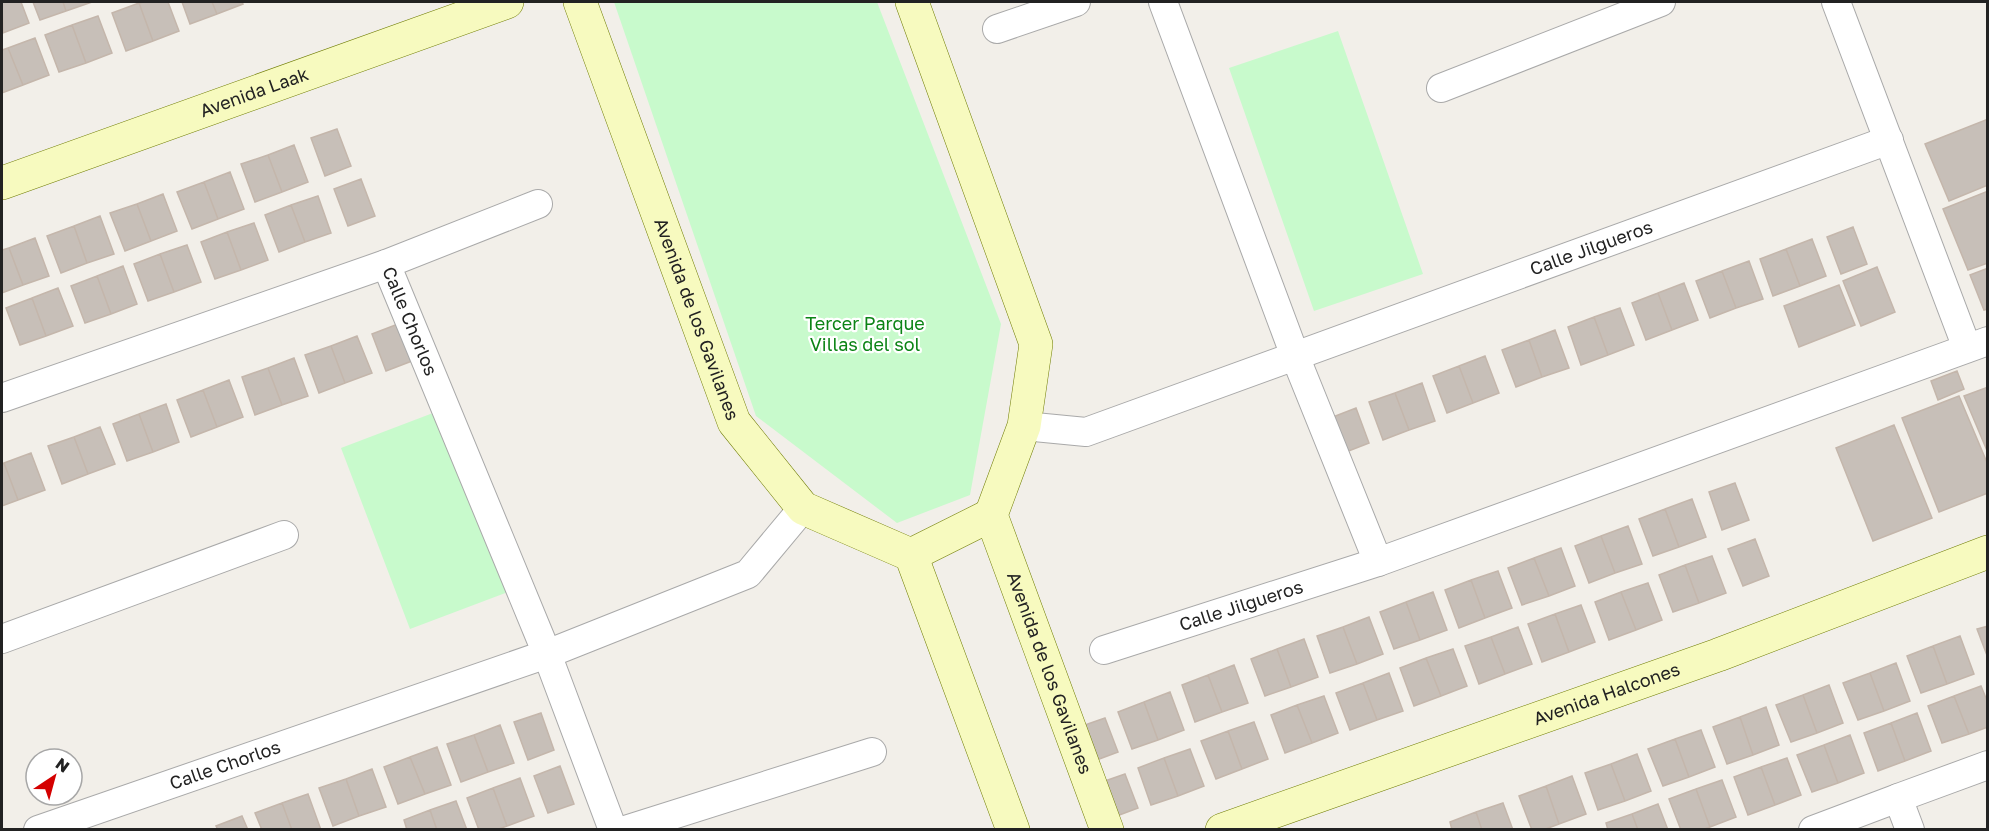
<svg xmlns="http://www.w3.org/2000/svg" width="1989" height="831" viewBox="0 0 1989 831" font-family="'Golos Text',sans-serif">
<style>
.park{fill:#c8facc}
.building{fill:#c7bfb8;stroke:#c4b6ab;stroke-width:1.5}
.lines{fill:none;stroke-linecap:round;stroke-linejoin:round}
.street-casing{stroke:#a9a9a9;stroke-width:30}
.secondary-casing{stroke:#707d05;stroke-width:34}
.street{stroke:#fff;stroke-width:28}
.secondary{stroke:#f7fabf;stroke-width:33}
.labels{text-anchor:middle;stroke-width:4.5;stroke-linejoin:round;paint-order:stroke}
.street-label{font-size:18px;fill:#222;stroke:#fff}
.park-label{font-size:18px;fill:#0c8416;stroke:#fff}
</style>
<rect width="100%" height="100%" fill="#f2efe9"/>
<path class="park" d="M614,2h263l124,322 -31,171 -73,28 -141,-107z
M1338,31l85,243 -109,37 -85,-243z
M454,405l70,181 -114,43 -69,-181z"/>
<path class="building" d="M2,2h19l8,21 -26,10z
M33,2h30l3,9 -26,9z
M63,2h29l-26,9z
M144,2h24l11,29 -26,10 -14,-38z
M182,2h30l5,12 -27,10z
M212,2h30l1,2 -26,10z
M139,3l14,38 -27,10 -14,-38z
M98,16l14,37 -26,10 -14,-38z
M72,25l14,38 -27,9 -14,-37z
M35,38l14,37 -26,10 -15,-37z
M8,48l15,37 -21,8v-43z
M1988,119v66l-39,16 -24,-57z
M337,129l14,37 -26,10 -14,-38z
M294,145l14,37 -26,10 -14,-37z
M268,155l14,37 -27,10 -14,-38z
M230,172l14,37 -26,10 -14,-37z
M361,179l14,37 -27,10 -14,-37z
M204,182l14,37 -26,10 -15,-37z
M1988,191v72l-20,7 -25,-61z
M163,194l14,37 -26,10 -14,-37z
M318,196l13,37 -26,9 -14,-37z
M137,204l14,37 -26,10 -15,-38z
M291,205l14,37 -26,10 -14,-37z
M100,216l14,38 -27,9 -13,-37z
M254,223l14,37 -27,10 -14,-38z
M74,226l13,37 -26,10 -14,-37z
M1853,227l14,37 -26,10 -14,-37z
M227,232l14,38 -26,9 -14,-37z
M35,238l14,38 -26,9 -14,-37z
M1812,239l14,37 -26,10 -14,-37z
M187,245l14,37 -27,10 -14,-38z
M9,248l14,37 -21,8v-43z
M1786,249l14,37 -27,10 -13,-37z
M160,254l14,38 -26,9 -14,-37z
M1749,261l14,38 -27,9 -14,-37z
M123,266l14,38 -26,10 -14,-38z
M1877,267l18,45 -34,14 -18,-45z
M1988,268v41l-4,1 -14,-35z
M1722,271l14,37 -26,10 -14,-37z
M97,276l14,38 -26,9 -14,-37z
M1684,283l14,37 -26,10 -14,-37z
M1839,285l16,40 -56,22 -15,-41z
M58,288l15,38 -27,10 -14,-38z
M1658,293l14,37 -26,10 -14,-37z
M32,298l14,38 -26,9 -14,-37z
M1620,308l14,37 -26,10 -14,-38z
M1594,317l14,38 -27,10 -13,-38z
M398,324l14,37 -26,10 -14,-37z
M1555,330l14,38 -27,9 -13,-37z
M357,336l15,37 -27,10 -14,-37z
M1529,340l13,37 -26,10 -14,-37z
M331,346l14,37 -26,10 -14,-38z
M1485,356l14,37 -26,10 -14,-37z
M294,358l14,38 -26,9 -14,-37z
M1459,366l14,37 -26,10 -14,-37z
M268,368l14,37 -27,10 -13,-38z
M1957,371l7,18 -26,11 -7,-19z
M229,380l14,37 -26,10 -14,-37z
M1422,383l13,38 -26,9 -14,-37z
M1988,387v66l-24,-57z
M203,390l14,37 -26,10 -14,-37z
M1395,393l14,37 -26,10 -14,-38z
M1959,396l29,69v28l-49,19 -37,-94z
M166,404l13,38 -26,10 -14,-38z
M1356,408l13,35 -23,9 -13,-35z
M139,414l14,38 -26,9 -14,-37z
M1894,425l38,93 -59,23 -37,-93z
M100,427l15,37 -27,10 -14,-37z
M74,437l14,37 -26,10 -14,-38z
M31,453l14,37 -27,10 -14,-37z
M4,463l14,37 -16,6v-42z
M1735,483l14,37 -27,10 -13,-38z
M1692,499l14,38 -27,10 -14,-38z
M1665,509l14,38 -26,9 -14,-37z
M1628,526l14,38 -27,9 -14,-37z
M1601,536l14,37 -26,10 -14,-37z
M1755,539l14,37 -26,10 -15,-37z
M1561,548l14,38 -26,10 -15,-38z
M1712,556l14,37 -27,10 -14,-38z
M1534,558l15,38 -27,9 -14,-37z
M1685,565l14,38 -26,9 -14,-37z
M1498,571l14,37 -27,10 -14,-38z
M1471,580l14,38 -26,10 -14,-38z
M1648,583l14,37 -26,10 -15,-38z
M1433,592l14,38 -27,10 -14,-38z
M1621,592l15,38 -27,10 -14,-38z
M1406,602l14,38 -26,9 -14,-37z
M1581,605l14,37 -26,10 -14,-38z
M1555,614l14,38 -27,10 -14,-38z
M1369,617l14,37 -26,10 -14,-37z
M1988,626v32l-11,-29z
M1343,627l14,37 -27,9 -13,-37z
M1518,627l14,37 -27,10 -14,-37z
M1960,636l14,38 -27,10 -14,-38z
M1491,637l14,37 -26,10 -14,-38z
M1304,639l14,38 -27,10 -14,-38z
M1933,646l14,38 -26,9 -14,-37z
M1277,649l14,38 -26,9 -14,-37z
M1453,649l14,37 -26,10 -15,-38z
M1426,658l15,38 -27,10 -14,-38z
M1896,663l14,38 -26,10 -14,-38z
M1234,665l14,38 -26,9 -14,-37z
M1389,673l14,38 -26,9 -14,-37z
M1870,673l14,38 -26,9 -15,-37z
M1208,675l14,37 -27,10 -13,-37z
M1363,683l14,37 -27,10 -14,-37z
M1829,685l14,38 -26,10 -14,-38z
M1981,686l7,17v24l-19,7 -15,-38z
M1170,692l14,38 -26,10 -14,-38z
M1803,695l14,38 -26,9 -15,-37z
M1324,696l14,37 -26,10 -15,-38z
M1954,696l15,38 -27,9 -14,-37z
M1144,702l14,38 -26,9 -14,-37z
M1297,705l15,38 -27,10 -14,-38z
M1766,707l13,38 -26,10 -13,-38z
M541,713l13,37 -26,10 -14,-38z
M1917,713l14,38 -26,10 -14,-38z
M1740,717l13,38 -26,9 -14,-37z
M1105,718l13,34 -24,9 -12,-35z
M1254,722l14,37 -26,10 -14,-38z
M1891,723l14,38 -27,10 -14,-38z
M500,725l14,38 -26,9 -14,-37z
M1701,730l14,37 -26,10 -14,-38z
M1228,731l14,38 -26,10 -15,-38z
M474,735l14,37 -27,10 -14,-38z
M1850,735l14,38 -26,10 -14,-38z
M1675,739l14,38 -26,9 -15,-37z
M1824,745l14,38 -26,9 -15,-37z
M437,747l14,38 -26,9 -15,-37z
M1190,749l14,37 -26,10 -14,-38z
M1637,754l14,37 -26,10 -14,-37z
M410,757l15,37 -27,10 -14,-37z
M1164,758l14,38 -27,9 -13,-37z
M1787,758l14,37 -26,10 -14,-38z
M1611,764l14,37 -27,9 -13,-37z
M560,766l14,38 -26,9 -14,-37z
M1761,767l14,38 -27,10 -14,-38z
M372,769l14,38 -27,9 -13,-37z
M1125,774l13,34 -24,9 -12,-35z
M1572,776l14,38 -27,10 -13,-38z
M520,778l14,38 -27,10 -14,-38z
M346,779l13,37 -26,10 -14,-38z
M1722,780l14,37 -26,10 -14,-38z
M1546,786l13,38 -16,6h-11l-13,-34z
M493,788l14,38 -11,4h-17l-12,-32z
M1696,789l14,38 -8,3h-21l-12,-31z
M308,794l13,36h-29l-10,-27z
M456,801l11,29h-30l-7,-20z
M282,803l10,27h-30l-7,-17z
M1503,803l10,27h-31l-6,-18z
M1658,804l10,26h-30l-6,-16z
M430,810l7,20h-30l-3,-10z
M1476,812l6,18h-30l-2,-8z
M1632,814l6,16h-30l-2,-7z
M242,816l6,14h-30l-2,-4z"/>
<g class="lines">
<g class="street-casing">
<g id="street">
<path d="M1163,2l132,354 83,206"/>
<path d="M1836,2l131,346"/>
<path d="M997,29l79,-27"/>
<path d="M1441,88l220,-86"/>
<path id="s1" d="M386,264l161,390 66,176"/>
<path d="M2,398l384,-134 152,-60"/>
<path id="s2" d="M1024,426l62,6 803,-292"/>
<path d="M2,639l282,-104"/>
<path id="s3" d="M1104,650l274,-88 610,-221"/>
<path d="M1898,798l90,-33"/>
<path id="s4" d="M38,830l509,-176 201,-80 55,-66"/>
<path d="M625,830l247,-78"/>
<path d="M1813,830l85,-32 12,32"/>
</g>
</g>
<g class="secondary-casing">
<g id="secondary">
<path id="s5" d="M580,2l154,420 69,86 108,47 102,275"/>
<path id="s6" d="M912,2l124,342 -12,82 -33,89 116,315"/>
<path id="s7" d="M2,183l505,-181"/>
<path d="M911,555l80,-40"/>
<path id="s8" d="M1222,830l496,-175 270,-103"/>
</g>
</g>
<use href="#street" class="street"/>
<use href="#secondary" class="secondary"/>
</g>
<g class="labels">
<g class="street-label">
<text dy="6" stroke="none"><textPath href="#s7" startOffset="268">Avenida Laak</textPath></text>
<text dy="6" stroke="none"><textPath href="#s2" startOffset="600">Calle Jilgueros</textPath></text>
<text dy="6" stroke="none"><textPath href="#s5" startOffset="338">Avenida de los Gavilanes</textPath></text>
<text dy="6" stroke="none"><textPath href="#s1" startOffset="62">Calle Chorlos</textPath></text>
<text dy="6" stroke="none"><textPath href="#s3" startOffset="144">Calle Jilgueros</textPath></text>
<text dy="6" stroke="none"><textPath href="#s6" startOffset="710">Avenida de los Gavilanes</textPath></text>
<text dy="6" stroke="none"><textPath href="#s8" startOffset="408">Avenida Halcones</textPath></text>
<text dy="6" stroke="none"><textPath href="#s4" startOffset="198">Calle Chorlos</textPath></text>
</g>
<g class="park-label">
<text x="865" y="330">Tercer Parque<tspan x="865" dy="21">Villas del sol</tspan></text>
</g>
</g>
<rect width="1989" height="831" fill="none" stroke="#222222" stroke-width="6"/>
<g transform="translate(54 777) rotate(36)"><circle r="28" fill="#ffffff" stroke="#a7a7a7" stroke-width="1.5"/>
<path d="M0-4.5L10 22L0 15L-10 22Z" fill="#d40000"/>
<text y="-9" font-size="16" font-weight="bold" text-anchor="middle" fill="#222222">N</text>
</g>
</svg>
